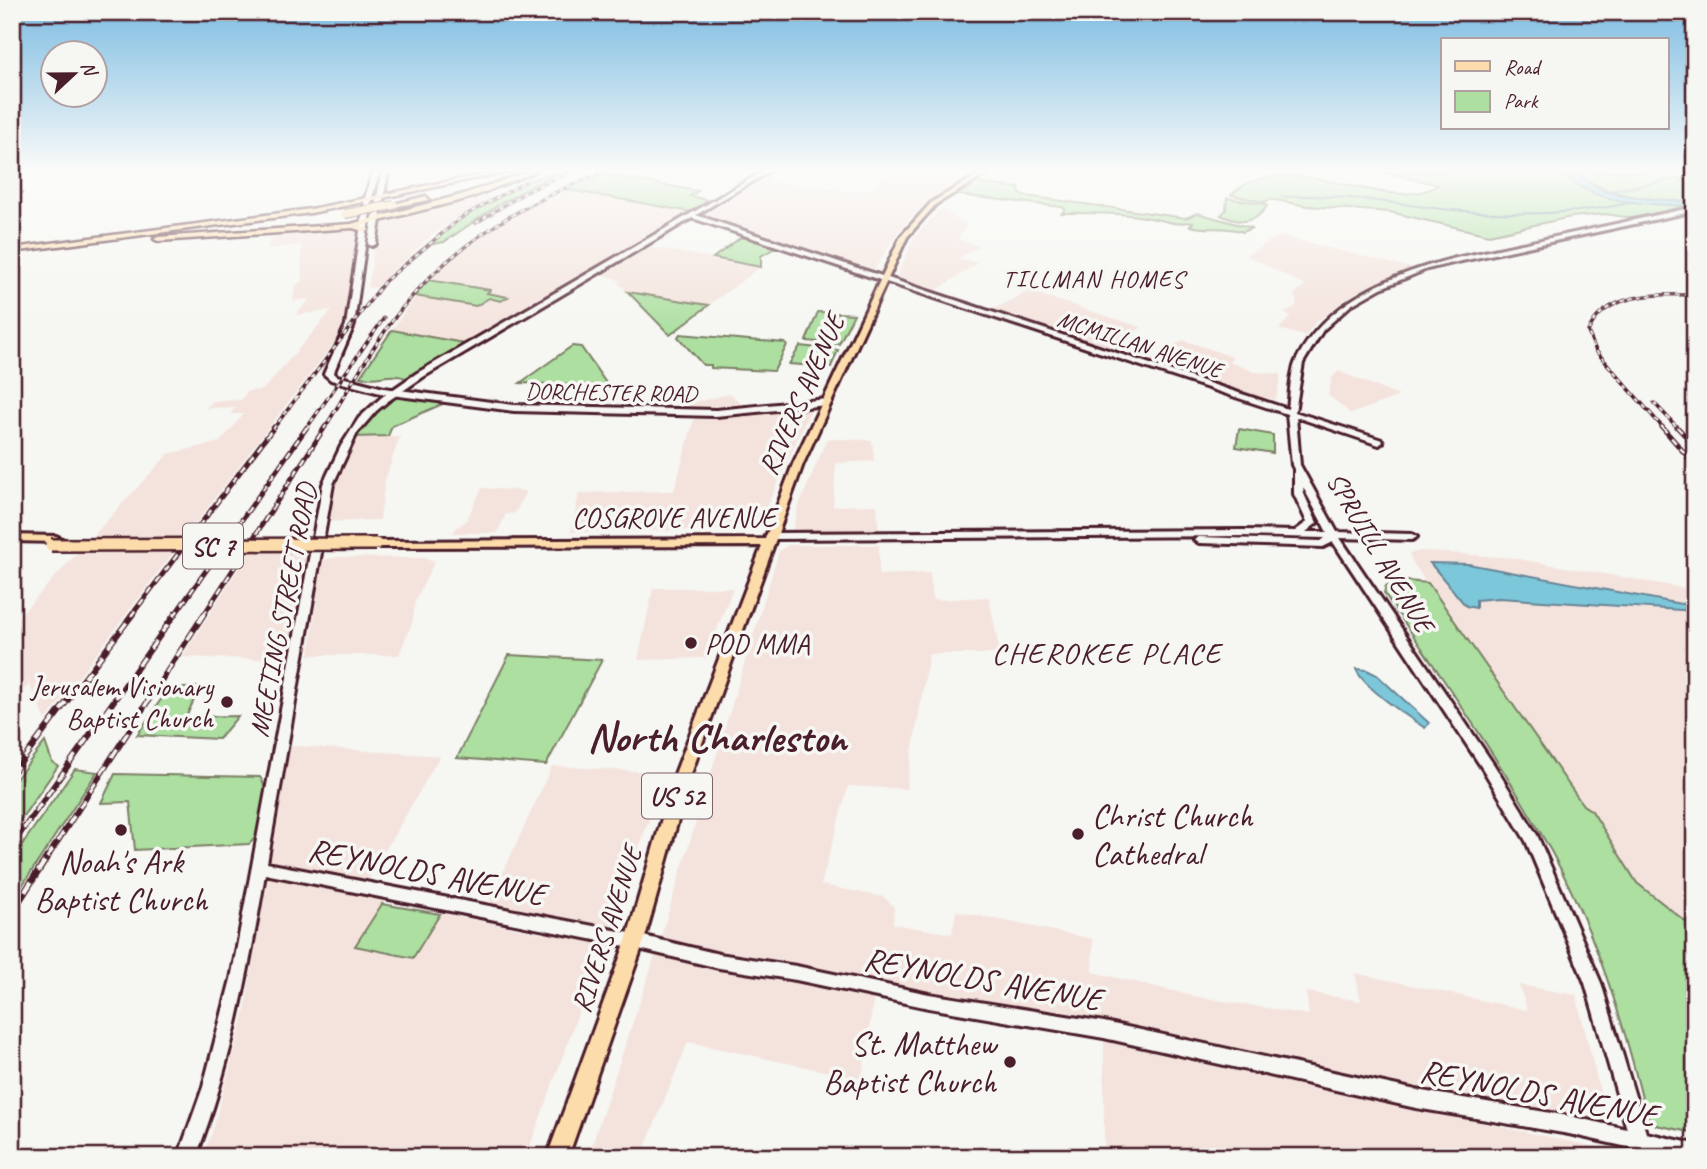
<svg xmlns="http://www.w3.org/2000/svg" width="1707" height="1169" viewBox="0 0 1707 1169" font-family="Caveat,sans-serif">
<style>
.built{fill:#f4e3dd}
.green{fill:#acdfa0;stroke:#7b7f66;stroke-width:2}
.water{fill:#7bc7da;stroke:#678494;stroke-width:2}
.lines{fill:none;stroke-linecap:round;stroke-linejoin:round}
.stream{stroke:#678494;stroke-width:2}
.tertiary-casing{stroke:#4a1f2b;stroke-width:6}
.secondary-casing{stroke:#4a1f2b;stroke-width:6}
.primary-casing{stroke:#4a1f2b;stroke-width:6}
.motorway-casing{stroke:#4a1f2b;stroke-width:5}
.tertiary{fill:#f6f6f2;fill-rule:evenodd}
.secondary{fill:#f6f6f2;fill-rule:evenodd}
.primary{fill:#fddcac;fill-rule:evenodd}
.motorway{fill:#fddcac;fill-rule:evenodd}
.rail-far3-casing{stroke:#4a1f2b;stroke-width:3.5}
.rail-far2-casing{stroke:#4a1f2b;stroke-width:5}
.rail-far1-casing{stroke:#4a1f2b;stroke-width:6}
.rail-casing{stroke:#4a1f2b;stroke-width:7}
.rail-far3{stroke:#f6f6f2;stroke-width:2;stroke-dasharray:4.5;stroke-linecap:butt}
.rail-far2{stroke:#f6f6f2;stroke-width:2.5;stroke-dasharray:7;stroke-linecap:butt}
.rail-far1{stroke:#f6f6f2;stroke-width:3.5;stroke-dasharray:10;stroke-linecap:butt}
.rail{stroke:#f6f6f2;stroke-width:4.5;stroke-dasharray:12;stroke-linecap:butt}
.primary-bridge-casing{stroke:#4a1f2b;stroke-width:16;stroke-linecap:butt}
.motorway-bridge-casing{stroke:#4a1f2b;stroke-width:10;stroke-linecap:butt}
.primary-bridge{stroke:#fddcac;stroke-width:11}
.motorway-bridge{stroke:#fddcac;stroke-width:8}
.poi-dot{fill:#4a1f2b;stroke:#f6f6f2;stroke-width:2.5}
.labels{text-anchor:middle;stroke-width:7;stroke-linejoin:round;paint-order:stroke}
.far-street-label{font-size:23px;fill:#4a1f2b;stroke:#f6f6f2}
.far-neighbourhood-label{font-size:24px;letter-spacing:2px;fill:#4a1f2b;stroke:#f6f6f2}
.shield{fill:#f6f6f2;stroke:#7e6067;stroke-width:2}
.shield-label{font-size:26px;font-weight:bold;fill:#4a1f2b}
.street-label{font-size:28px;fill:#4a1f2b;stroke:#f6f6f2}
.poi-label{font-size:28px;fill:#4a1f2b;stroke:#f6f6f2;text-anchor:start}
.neighbourhood-label{font-size:30px;letter-spacing:2px;fill:#4a1f2b;stroke:#f6f6f2}
.near-poi-label{font-size:33px;fill:#4a1f2b;stroke:#f6f6f2;text-anchor:start}
.near-street-label{font-size:33px;fill:#4a1f2b;stroke:#f6f6f2}
.town-label{font-size:42px;font-weight:bold;fill:#4a1f2b;stroke:#f6f6f2}
</style>
<rect width="100%" height="100%" fill="#f6f6f2"/>
<filter id="ink" filterUnits="userSpaceOnUse"><feTurbulence type="fractalNoise" baseFrequency=".0143" numOctaves="2"/><feDisplacementMap in="SourceGraphic" scale="14" xChannelSelector="R" yChannelSelector="G"/><feConvolveMatrix kernelMatrix="1 2 1 2 8 2 1 2 1" color-interpolation-filters="sRGB"/></filter>
<g filter="url(#ink)">
<path class="built" d="M930,171h48l-54,33 -25,26 -26,42 -176,-59 59,-34 99,13 20,-5 12,-12z
M563,189l128,23 -228,134 -5,-4 -66,-12 30,-44 41,-37 35,-25z
M484,195l9,1 -59,37 -58,54 -8,1 7,-47 7,-19z
M941,208l25,17 -8,14 21,7 -20,12 19,5 -44,29 -39,-12 19,-42z
M354,227l7,2 -19,109h-4l-76,98 -216,284 -21,-45 4,11 -17,8v-31h8l-8,-24v-15l156,-170 52,-12 24,-28h-13l4,-7 -29,1 7,-7 28,-1 7,-9 15,-1 69,-80 -37,5 15,-16 -17,2 2,-15 7,-5 -1,-36 -34,4 3,-12z
M1279,236l133,32 -63,29 -33,25 -11,14 -26,-7 12,-13 -7,-2 13,-9 -3,-11 11,-9 -59,-30z
M644,246l117,21 -52,38 -81,-13 -10,-9 3,-2 -21,-8z
M1029,291l105,34 8,2 -30,21 -120,-38z
M1183,340l50,17 -4,5 26,10 26,2 -5,25 -13,-1 -115,-36z
M1338,371l61,25 -48,18 -23,-19 4,-17z
M731,394l14,14 -57,1 -7,-4z
M803,408l7,3 -53,118 -186,3 8,-39 95,-2 21,-75z
M400,436l-15,44 -5,40 -55,2 5,-29 24,-56z
M827,439l45,1 2,21 -38,2 -3,43 44,-1 2,27 -87,-2 6,-22z
M482,488l44,3 -11,22 -9,1 -9,19h-44l4,-6 9,-6z
M788,545h91v30l51,-2 3,27 56,-3 11,57h-71l-23,135 -58,-3 -27,99 63,12 10,10 -1,17 59,10 4,-23 137,28 -1,33 107,25 110,18 -3,-23 55,9 -6,-28 172,37 -8,-25 57,10 35,140 -195,-35 2,9 197,42 2,6h-352l-19,-4 -1,4h-141v-127l-229,-41 -13,90 -174,-37 -47,115h-53l65,-195 126,-411z
M250,550h65l-19,110 -114,-3z
M1422,551l91,7 182,32v339l-58,-46 -45,-72 -8,-6 -171,-242 -4,-10z
M338,557l88,1 9,3 -20,40 -2,19 -14,35h-90l13,-95z
M653,588h80l-27,70 -68,2z
M282,745l158,11 -76,131 27,6 -9,11 30,54 29,-45 104,21 4,-8 -64,-14 67,-146 114,7 -140,384h-324l10,-24 33,-123 23,-141 -8,-2z"/>
<path class="green" d="M561,171l-60,32 -57,39 -16,3c18,-20 107,-74 133,-74z
M1381,171h180c34,35 81,30 126,35l-55,12 -27,-4 -34,3 -82,18 -99,-23 -83,-6 -37,-7 -5,3 -34,-7c57,-53 155,23 207,-10z
M1572,171h123v7l-13,3 13,4v18c-49,-5 -82,-3 -123,-32z
M602,174l96,17 -8,5 21,5 -20,11 -128,-23z
M976,183l43,5 1,6 6,2 160,22 11,-5 55,15 -9,4c-17,-7 -35,-1 -53,-6l3,-3c-9,-3 -11,2 -20,0 -41,-11 -72,-10 -111,-10l3,-4 -3,-2 -104,-12z
M1227,198l38,6 2,2c-12,18 -27,18 -46,9l5,-5z
M740,238h9l26,10 -14,8v11l-48,-9z
M428,280l62,10 -3,3 21,4 -7,4 -12,-3 -13,8 -61,-10z
M628,292l74,12 7,1 -39,30z
M818,312l36,2 -15,30 -33,-3z
M392,330l66,12 6,3 -57,34c-14,-8 -32,2 -47,-2z
M680,334l105,9 2,2 -13,26 -63,-3v-3h-8l-25,-28z
M572,346l9,1 27,39 -88,-3z
M800,346l38,4 -7,17 -42,-3z
M405,396l40,7 -53,23 -4,10 -34,1c11,-17 29,-41 51,-41z
M1239,429l34,6v18l-37,-6z
M1396,580l32,3 155,222 9,6 45,72 58,46v204l-39,-8 -10,-10c-21,-91 -50,-182 -95,-264 -50,-89 -109,-174 -167,-258l2,-7z
M509,655l93,5 -56,105 -89,-7z
M200,687l-14,30 52,-1 -19,23 -82,-4 31,-46z
M45,742l7,20 6,4 -46,66v-48z
M75,769l22,3 -85,129v-42z
M115,774l145,3c11,15 4,56 -11,67l-114,6 -5,-48 -29,1z
M382,904l58,10 -27,44 -58,-12z"/>
<path class="water" d="M1561,171c19,0 31,17 50,22 27,7 56,6 84,10v4c-46,-5 -100,1 -134,-36z
M1430,563l38,1 213,40 14,-3v10l-196,-13 -23,2v8l-10,-2z
M1356,669l11,1 10,5 52,48 -4,5c-17,-11 -63,-42 -69,-59z"/>
<g class="lines">
<path class="stream" d="M765,175l9,-4
M1604,192l91,-16
M1282,197c54,-4 107,6 161,12 64,7 128,7 192,-7"/>
<g class="tertiary-casing">
<path id="tertiary" d="M764,171h6l-74,44 592,194c2,-15 2,-35 8,-48 30,-61 98,-87 160,-103l239,-51v4l-238,51 -30,7 -46,19 -30,17 -28,25 -20,33 -8,49 87,28 1,2 -4,3 -3,-1 -80,-27 4,48 37,67 75,2 5,3 -5,3 -72,-2 154,227 43,70 64,148 45,150 49,11v13h-23l-20,-5 1,5h-18l-3,-9 -63,-14 -153,-26 -312,-70 -175,-30 -133,-28 -77,-12 -84,-20 -370,-74c-16,96 -34,191 -69,283h-18l25,-70 28,-108 92,-495 18,-38 18,-28 23,-21 35,-24zM692,218l595,196 5,51 2,4v25l13,28 -12,9 -52,-1 -473,3 -5,3 5,3 473,-3 82,2 -4,3 -122,-4 -5,3 5,3 124,4 10,-5 151,229 42,70 59,142 42,146 -58,-13 -153,-26 -312,-68 -175,-28 -133,-28 -77,-12 -84,-20 -368,-71 66,-379 24,-51 19,-22 12,-10 35,-24zM1303,487l24,45h-21l11,-9 -13,-29z"/>
</g>
<g class="secondary-casing">
<path id="secondary" d="M373,171h6l-7,27 -18,127 -19,44 -1,4 3,3 47,12 130,17 202,5 111,-11 5,3 -5,3 -111,11 -202,-5 -130,-17 -53,-14 -7,-6 22,-49 19,-127z
M382,171h6l-12,73 -4,2 -4,-2z"/>
</g>
<g class="primary-casing">
<path id="primary" d="M985,171h7l-56,33 -29,33 -104,227 -112,310 -47,167 -76,216h-21l79,-216 49,-167 87,-228 -386,1 -6,-3 6,-3 389,-2 28,-75 108,-228 31,-34z
M12,535l44,1 6,3 -6,3 -44,-1z"/>
</g>
<g class="motorway-casing">
<path id="motorway" d="M500,171h11l-200,42 -299,39 1,-4 298,-39z
M529,171h8l-67,27 -110,28 10,4 -4,2 -13,-4 -195,13 -4,-2 4,-2 193,-13 113,-30z
M426,196l3,4 -35,7 -4,-2z"/>
</g>
<use href="#tertiary" class="tertiary"/>
<use href="#secondary" class="secondary"/>
<use href="#primary" class="primary"/>
<use href="#motorway" class="motorway"/>
<g class="rail-far3-casing">
<path id="rail-far3" d="M476,223l48,-30 47,-22
M1654,403l25,26
M273,429l112,-148 77,-64 63,-35
M306,429l78,-111
M324,429c25,-40 49,-85 79,-122 53,-66 124,-105 202,-136
M1664,429l-68,-78 -8,-19c16,-40 70,-38 107,-37"/>
</g>
<g class="rail-far2-casing">
<path id="rail-far2" d="M1662,427l33,38
M1677,427l18,19
M131,616l143,-189
M174,616l133,-189
M203,616l122,-189"/>
</g>
<g class="rail-far1-casing">
<path id="rail-far1" d="M12,774l121,-160
M12,845l163,-231
M47,858l157,-244"/>
</g>
<g class="rail-casing">
<path id="rail" d="M12,912l36,-56"/>
</g>
<use href="#rail-far3" class="rail-far3"/>
<use href="#rail-far2" class="rail-far2"/>
<use href="#rail-far1" class="rail-far1"/>
<use href="#rail" class="rail"/>
<g class="primary-bridge-casing">
<path id="primary-bridge" d="M51,545l325,-1"/>
</g>
<g class="motorway-bridge-casing">
<path id="motorway-bridge" d="M345,214l49,-9"/>
</g>
<use href="#primary-bridge" class="primary-bridge"/>
<use href="#motorway-bridge" class="motorway-bridge"/>
</g>
</g>
<linearGradient id="sky" x2="0" y2="1"><stop stop-color="#7cbce2"/><stop offset="0.51" stop-color="#fbfbf9"/><stop offset="1" stop-color="#fbfbf9" stop-opacity="0"/></linearGradient>
<rect width="1707" height="334" fill="url(#sky)"/>
<g class="poi-dot">
<circle cx="691" cy="643" r="7"/>
<circle cx="227" cy="702" r="7"/>
<circle cx="121" cy="830" r="7"/>
<circle cx="1078" cy="834" r="7"/>
<circle cx="1010" cy="1062" r="7"/>
</g>
<g class="labels">
<g class="far-street-label">
<text transform="translate(1140 344) rotate(18)" y="8">MCMILLAN AVENUE</text>
<text transform="translate(611 392) rotate(1)" y="8">DORCHESTER ROAD</text>
</g>
<g class="far-neighbourhood-label">
<text x="1094" y="287">TILLMAN HOMES</text>
</g>
<g class="shield">
<rect x="183" y="523.5" width="60" height="45" rx="5"/>
<rect x="642" y="773.5" width="70" height="45" rx="5"/>
</g>
<g class="shield-label">
<text x="213" y="555">SC 7</text>
<text x="677" y="805">US 52</text>
</g>
<g class="street-label">
<text transform="translate(801 394) rotate(-66)" y="10">RIVERS AVENUE</text>
<text x="674" y="527">COSGROVE AVENUE</text>
<text transform="translate(1381 552) rotate(59)" y="10">SPRUILL AVENUE</text>
<text transform="translate(282 610) rotate(-79)" y="10">MEETING STREET ROAD</text>
<text transform="translate(606 929) rotate(-72)" y="10">RIVERS AVENUE</text>
</g>
<g class="poi-label">
<text x="705" y="653">POD MMA</text>
<text x="213" y="696" text-anchor="end">Jerusalem Visionary<tspan x="213" dy="32">Baptist Church</tspan></text>
</g>
<g class="neighbourhood-label">
<text x="1107" y="663">CHEROKEE PLACE</text>
</g>
<g class="near-poi-label">
<text x="1092" y="827">Christ Church<tspan x="1092" dy="38">Cathedral</tspan></text>
<text x="121" y="873" text-anchor="middle">Noah's Ark<tspan x="121" dy="38">Baptist Church</tspan></text>
<text x="996" y="1055" text-anchor="end">St. Matthew<tspan x="996" dy="38">Baptist Church</tspan></text>
</g>
<g class="near-street-label">
<text transform="translate(427 871) rotate(11)" y="12">REYNOLDS AVENUE</text>
<text transform="translate(983 978) rotate(10)" y="12">REYNOLDS AVENUE</text>
<text transform="translate(1539 1092) rotate(11)" y="12">REYNOLDS AVENUE</text>
</g>
<g class="town-label">
<text x="717" y="751">North Charleston</text>
</g>
</g>
<rect width="1707" height="1169" fill="none" stroke="#f6f6f2" stroke-width="42"/>
<rect x="21" y="21" width="1665" height="1127" fill="none" stroke="#4a1f2b" stroke-width="2.5" filter="url(#ink)"/>
<rect x="1441" y="38" width="228" height="91" fill="#f6f6f2" stroke="#b1a0a2" stroke-width="2"/>
<rect x="1455" y="61" width="35" height="10" fill="#fddcac" stroke="#b1a0a2" stroke-width="2"/>
<text x="1504" y="74" font-size="21" fill="#4a1f2b">Road</text>
<rect x="1455" y="91" width="35" height="21" fill="#acdfa0" stroke="#b1a0a2" stroke-width="2"/>
<text x="1504" y="108" font-size="21" fill="#4a1f2b">Park</text>
<g transform="translate(74 74) rotate(68)"><circle r="33" fill="#f6f6f2" stroke="#b1a0a2" stroke-width="2"/>
<path d="M0-5L12 26L0 18L-12 26Z" fill="#4a1f2b"/>
<text y="-10" font-size="19" font-weight="bold" text-anchor="middle" fill="#4a1f2b">N</text>
</g>
</svg>
